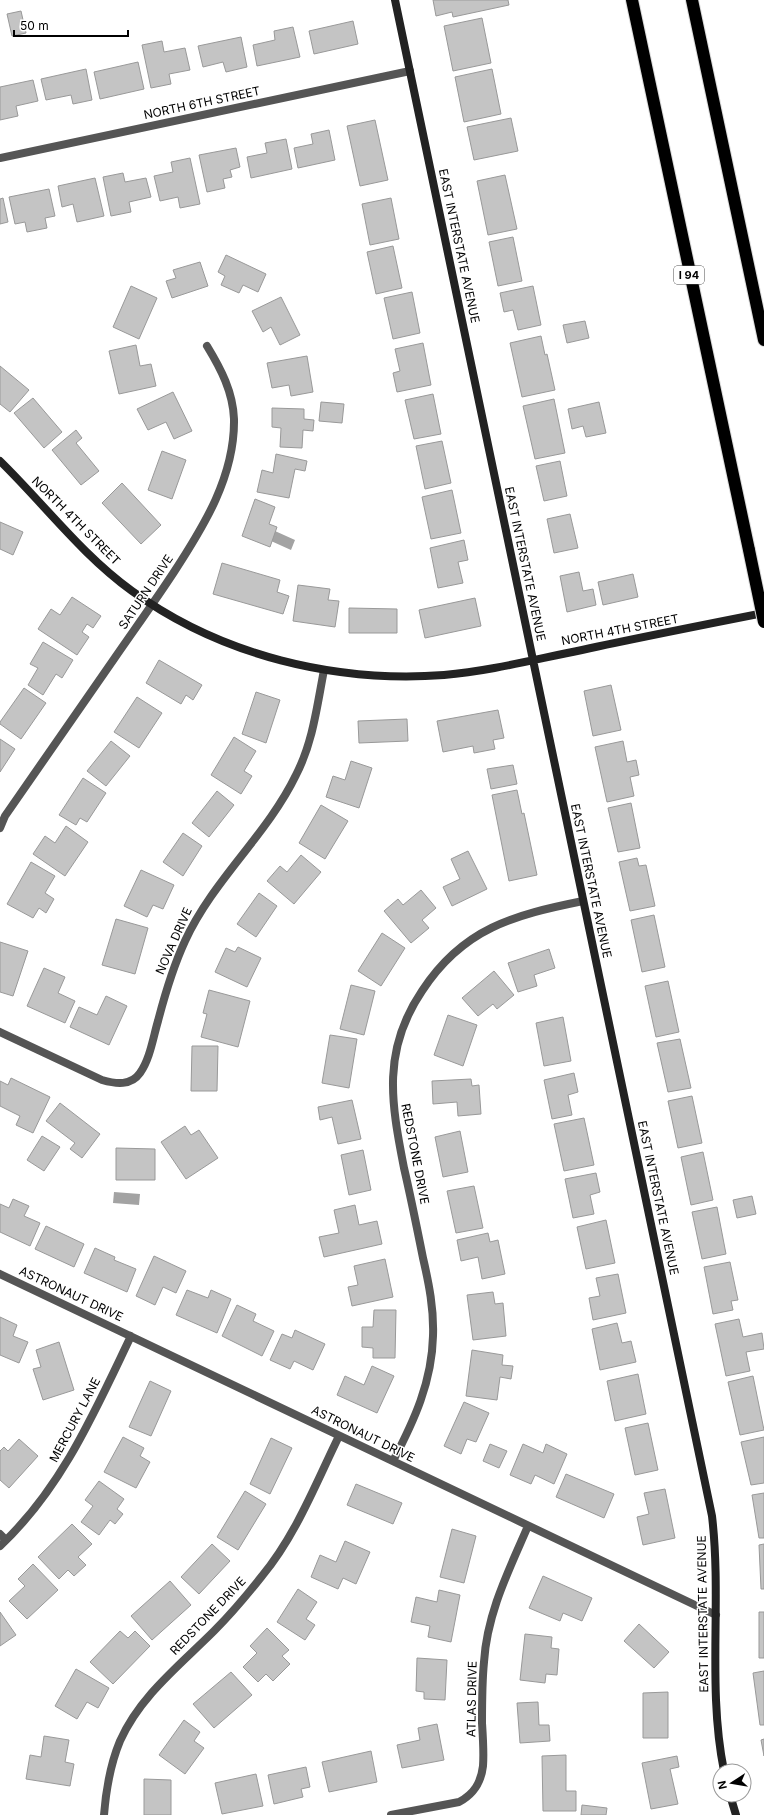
<svg xmlns="http://www.w3.org/2000/svg" width="764" height="1815" viewBox="0 0 764 1815" font-family="Inter,sans-serif">
<style>
.water{fill:#a3a3a3}
.building{fill:#c4c4c4;stroke:#999}
.lines{fill:none;stroke-linecap:round;stroke-linejoin:round}
.highway-casing{stroke:#dbdbdb;stroke-width:14}
.street{stroke:#555;stroke-width:8}
.secondary{stroke:#222;stroke-width:8}
.highway{stroke:#000;stroke-width:12}
.highway-bridge-casing{stroke:#dbdbdb;stroke-width:14;stroke-linecap:butt}
.highway-bridge{stroke:#000;stroke-width:12}
.labels{text-anchor:middle;stroke-width:3;stroke-linejoin:round;paint-order:stroke}
.shield{fill:#fff;stroke:#4c4c4c;stroke-width:1}
.shield-label{font-size:11px;font-weight:bold;fill:#000}
.street-label{font-size:12px;fill:#000;stroke:#fff}
</style>
<rect width="100%" height="100%" fill="#fff"/>
<path class="water" d="M275,531l20,9 -4,10 -20,-9z
M114,1192l26,2 -1,11 -26,-2z"/>
<path class="building" d="M433,0h75l1,5 -56,12 -1,-5 -16,4z
M21,11l5,22 -14,3 -5,-22z
M482,18l9,45 -38,8 -9,-45z
M353,21l5,23 -44,10 -5,-23z
M293,27l7,30 -43,9 -4,-21 22,-5 -1,-9z
M241,37l6,30 -21,5 -3,-10 -20,5 -5,-21z
M162,41l2,11 21,-4 5,22 -21,4 2,10 -20,4 -9,-43z
M138,62l6,27 -44,10 -6,-27z
M86,69l6,31 -19,4 -2,-9 -25,5 -5,-21z
M492,69l9,45 -37,8 -9,-45z
M33,80l5,21 -22,5 2,10 -18,4v-33z
M511,118l7,33 -44,9 -7,-33z
M375,120l13,60 -28,6 -13,-60z
M329,130l6,30 -37,8 -4,-20 19,-4 -2,-10z
M286,139l6,30 -41,9 -4,-21 20,-4 -2,-10z
M236,148l4,19 -10,3 2,7 -9,2 2,9 -18,4 -8,-37z
M190,158l10,46 -20,4 -2,-11 -18,4 -6,-25 19,-4 -2,-10z
M123,173l2,9 21,-4 5,19 -22,5 2,10 -20,4 -8,-39z
M505,175l12,54 -29,6 -11,-54z
M95,178l9,38 -27,6 -4,-18 -11,3 -4,-21z
M49,189l6,27 -10,2 2,10 -20,4 -2,-10 -10,2 -6,-27z
M3,198l5,24 -8,2v-25z
M391,198l8,41 -29,6 -8,-41z
M513,237l9,44 -24,5 -9,-44z
M393,246l9,42 -26,6 -9,-42z
M226,255l40,19 -8,18 -15,-7 -4,8 -18,-8 4,-9 -7,-4z
M200,262l8,24 -36,12 -6,-17 10,-3 -3,-8z
M131,286l26,12 -18,41 -26,-12z
M533,286l8,39 -23,5 -5,-20 -9,2 -4,-19z
M412,292l8,41 -27,6 -9,-41z
M281,297l19,38 -20,10 -9,-18 -8,5 -11,-21z
M585,321l4,17 -22,5 -4,-18z
M541,336l4,19 2,-1 8,36 -33,7 -12,-54z
M423,343l8,42 -34,7 -4,-19 7,-2 -5,-22z
M136,345l4,21 11,-2 5,22 -37,8 -10,-43z
M307,356l6,36 -22,4 -2,-11 -17,3 -5,-25z
M0,366l29,24 -19,22 -10,-8z
M173,392l19,39 -18,8 -8,-17 -18,8 -11,-21z
M433,394l8,40 -27,5 -9,-39z
M33,398l29,34 -18,16 -30,-35z
M554,399l11,54 -30,6 -12,-53z
M321,402l23,2 -2,19 -23,-2z
M599,402l7,31 -20,4 -3,-11 -11,3 -4,-20z
M272,408l32,1v10l10,1 -1,11 -10,-1 -1,18 -22,-1 1,-19 -9,-1z
M76,430l6,8 -6,5 23,28 -18,14 -29,-35z
M442,441l9,42 -26,6 -9,-43z
M162,451l24,9 -14,39 -24,-9z
M276,454l31,7 -2,10 -10,-2 -6,29 -32,-6 5,-22 11,3z
M560,461l7,35 -23,5 -8,-35z
M122,483l39,42 -20,19 -39,-41z
M452,490l9,43 -30,6 -9,-42z
M255,499l20,8 -6,17 8,3 -7,20 -28,-11z
M570,514l8,34 -24,5 -7,-34z
M0,522l23,10 -10,23 -13,-6z
M464,540l4,20 -10,2 5,21 -25,5 -8,-40z
M222,563l58,17 -3,12 12,4 -6,18 -70,-20z
M579,572l4,19 10,-2 3,16 -29,7 -7,-36z
M633,574l5,23 -35,8 -5,-23z
M298,585l32,4 -2,11 11,1 -4,26 -42,-6z
M72,597l29,19 -8,12 -6,-4 -5,8 7,5 -12,18 -39,-26 13,-20 9,6z
M475,598l6,28 -56,12 -6,-28z
M349,608l48,1v24h-48z
M43,642l30,18 -11,18 -6,-4 -13,21 -15,-10 10,-17 -8,-4z
M159,660l43,25 -9,15 -7,-5 -5,9 -35,-21z
M611,685l10,45 -28,6 -9,-45z
M24,688l22,15 -25,36 -21,-15v-2z
M256,692l24,8 -14,43 -24,-9z
M137,697l25,16 -23,35 -25,-16z
M498,710l6,28 -11,2 2,9 -21,4 -1,-7 -30,6 -6,-31z
M407,719l1,22 -49,2 -1,-22z
M234,737l22,14 -12,20 8,5 -11,18 -30,-19z
M0,739l15,10 -15,23z
M111,741l19,15 -24,30 -19,-15z
M623,741l4,21 9,-2 3,15 -9,2 4,19 -27,6 -12,-55z
M351,761l21,7 -13,40 -33,-11 7,-21 12,4z
M513,765l4,19 -26,5 -4,-20z
M83,778l23,15 -19,29 -7,-4 -4,7 -17,-10z
M517,790l5,24 2,-1 13,62 -28,6 -17,-86z
M217,791l17,14 -25,32 -17,-14z
M631,803l9,45 -22,4 -10,-44z
M321,805l27,16 -23,38 -26,-16z
M66,826l22,16 -23,34 -32,-22 12,-18 10,7z
M183,833l19,13 -19,30 -20,-14z
M468,851l19,38 -35,17 -9,-19 17,-8 -9,-20z
M301,855l20,17 -27,32 -27,-23 13,-15 7,6z
M637,858l2,8 7,-1 9,41 -25,5 -11,-49z
M31,862l24,14 -10,17 9,6 -8,14 -7,-5 -6,10 -26,-14z
M141,870l33,15 -11,24 -10,-4 -6,12 -23,-11z
M421,890l15,18 -14,12 7,8 -18,15 -27,-32 14,-12 5,6z
M259,893l18,13 -21,31 -19,-13z
M654,915l11,52 -23,5 -11,-52z
M116,919l32,9 -13,46 -33,-9z
M382,933l23,15 -24,38 -23,-15z
M0,942l28,9 -15,45 -13,-4z
M238,947l23,11 -14,29 -32,-15 11,-24 9,4z
M549,949l6,19 -21,7 3,11 -19,6 -10,-29z
M44,968l21,9 -7,16 17,8 -10,22 -38,-17z
M494,971l20,24 -17,14 -4,-5 -15,12 -16,-18z
M668,981l11,51 -23,5 -11,-51z
M351,985l24,6 -11,44 -24,-6z
M209,990l41,11 -12,46 -37,-10 6,-23 -4,-1z
M106,996l21,10 -18,39 -39,-18 9,-20 18,8z
M448,1015l29,10 -14,41 -29,-11z
M563,1017l8,44 -27,5 -8,-43z
M330,1035l27,4 -8,49 -27,-5z
M680,1039l11,49 -23,4 -11,-49z
M192,1046h26l-1,45h-26z
M574,1073l4,19 -10,3 4,20 -20,4 -8,-39z
M11,1078l39,19 -17,36 -17,-8 4,-9 -20,-10v-25l8,4z
M471,1079l1,7 7,-1 2,29 -23,2 -1,-14 -24,2 -1,-23z
M692,1096l10,47 -24,5 -10,-47z
M352,1100l9,39 -23,5 -6,-27 -12,3 -2,-13z
M60,1103l40,31 -18,24 -12,-9 5,-6 -29,-22z
M584,1118l10,47 -30,6 -10,-47z
M185,1126l6,9 8,-5 19,28 -32,21 -25,-37z
M460,1131l8,41 -25,5 -8,-40z
M42,1136l18,11 -16,24 -17,-11z
M116,1148l39,1v31h-39z
M363,1150l8,40 -22,5 -8,-40z
M703,1152l10,48 -22,5 -10,-48z
M596,1173l4,19 -10,3 4,19 -21,4 -8,-39z
M474,1186l9,42 -27,5 -9,-42z
M752,1196l4,18 -19,4 -4,-18z
M13,1199l16,7 -5,10 16,7 -10,23 -30,-14v-28l9,4z
M355,1205l4,20 18,-4 5,23 -58,13 -5,-20 20,-4 -5,-23z
M717,1207l9,47 -24,5 -10,-47z
M606,1220l9,43 -29,6 -9,-42z
M46,1226l38,18 -10,23 -39,-18z
M488,1233l2,9 8,-2 7,34 -23,5 -4,-22 -17,4 -4,-21z
M95,1248l20,9 -1,3 22,9 -9,23 -43,-19z
M154,1256l32,15 -10,22 -13,-6 -8,18 -19,-9z
M385,1259l8,38 -41,9 -4,-19 10,-2 -4,-19z
M730,1262l8,38 -7,1 2,9 -20,4 -9,-47z
M618,1274l8,39 -33,7 -4,-22 11,-2 -4,-18z
M187,1290l21,8 3,-8 20,9 -14,34 -41,-18z
M493,1292l2,12 8,-1 3,33 -33,4 -6,-45z
M237,1305l19,9 -3,7 21,10 -12,25 -40,-20z
M374,1310h22l-1,48h-22v-10l-11,-1v-20h11z
M0,1317l17,8 -4,11 15,6 -9,21 -19,-8z
M739,1319l4,18 19,-4 2,16 -18,3 4,19 -24,5 -11,-52z
M617,1323l5,20 9,-2 5,21 -36,8 -8,-41z
M295,1330l30,14 -12,26 -19,-9 -4,8 -20,-9 12,-26 10,4z
M59,1342l15,48 -31,10 -10,-31 8,-2 -5,-17z
M472,1350l31,5 -1,10 11,1 -2,13 -11,-2 -3,23 -31,-4z
M372,1366l22,10 -17,37 -40,-18 8,-19 19,9z
M638,1374l8,40 -31,7 -8,-40z
M753,1376l11,54 -24,5 -12,-53z
M150,1381l21,10 -20,45 -22,-9z
M464,1402l25,11 -13,29 -9,-3 -6,15 -17,-8z
M648,1423l10,47 -23,5 -10,-47z
M123,1437l21,11 -4,8 10,6 -14,26 -32,-16z
M764,1437v46l-13,2 -10,-43z
M271,1438l21,10 -22,46 -20,-10z
M19,1439l19,17 -29,32 -9,-8v-29l4,-4 4,4z
M490,1444l17,7 -8,17 -16,-7z
M523,1444l20,9 3,-9 21,10 -13,30 -19,-9 -4,9 -21,-9z
M566,1474l48,20 -10,24 -48,-21z
M99,1481l25,18 -7,10 6,5 -8,10 -5,-4 -11,15 -18,-13 12,-16 -8,-6z
M356,1484l46,19 -9,21 -46,-19z
M665,1489l10,49 -32,7 -6,-28 12,-3 -5,-21z
M245,1491l21,13 -28,46 -21,-13z
M764,1493v45h-5l-7,-43z
M72,1524l20,20 -14,13 8,8 -12,11 -6,-6 -9,9 -21,-22z
M452,1529l24,7 -12,47 -24,-6z
M345,1541l25,11 -14,32 -13,-6 -5,11 -27,-12 9,-22 16,7z
M212,1544l18,17 -31,33 -18,-17z
M764,1544v45h-3l-2,-44z
M33,1564l25,26 -31,29 -18,-18 16,-15 -7,-7z
M543,1576l49,22 -10,23 -19,-8 -3,8 -31,-13z
M170,1581l21,24 -39,35 -21,-24z
M298,1589l19,13 -11,17 9,6 -10,15 -28,-18z
M439,1590l21,5 -9,47 -23,-5 2,-11 -19,-4 5,-25 21,5z
M0,1612l16,23 -16,11z
M759,1612h5v46h-5z
M639,1624l30,28 -15,16 -30,-27z
M267,1628l22,22 -7,6 8,8 -17,17 -7,-7 -8,8 -15,-15 14,-14 -7,-7z
M120,1631l8,7 7,-7 15,15 -37,38 -23,-22z
M525,1634l27,3 -1,11 8,1 -2,26 -11,-1 -1,9 -25,-3z
M417,1658l30,2 -2,40 -21,-1v-7l-8,-1z
M76,1669l33,19 -11,20 -11,-6 -10,17 -22,-13z
M764,1671v54h-4l-7,-52z
M231,1672l21,23 -38,33 -21,-24z
M668,1692v46h-25v-45z
M538,1702l1,23h10l1,16 -30,2 -3,-40z
M184,1720l16,12 -6,9 10,7 -19,26 -26,-19z
M437,1724l7,36 -42,8 -5,-23 23,-5 -2,-12z
M44,1736l25,4 -4,22 9,2 -4,22 -44,-7 4,-24 11,2z
M764,1739v17l-3,-16z
M371,1751l6,31 -48,10 -7,-30z
M566,1755v36h10v20h-33l-1,-55z
M677,1756l2,11 -9,2 8,35 -27,5 -9,-46z
M306,1767l4,20 -9,2 2,8 -29,7 -6,-29z
M256,1774l7,32 -41,8 -7,-31z
M144,1779l27,1v35h-27z
M582,1805l25,3 -1,7h-25z"/>
<g class="lines">
<g class="highway-casing">
<path id="highway" d="M632,0l117,550
M692,0l72,340"/>
</g>
<path class="street" d="M0,158l410,-87
M0,828l5,-12c36,-52 73,-105 109,-157 20,-29 41,-58 60,-87 30,-46 61,-96 60,-153 -1,-27 -13,-50 -27,-73
M0,1032l102,48c14,4 29,6 38,-7 10,-14 13,-35 18,-52 7,-27 15,-54 27,-80 28,-61 82,-106 111,-166 17,-33 21,-69 28,-105
M0,1274l716,341
M393,1461c21,-40 39,-79 40,-125 1,-27 -4,-52 -10,-78 -6,-30 -12,-60 -19,-90 -13,-66 -22,-118 18,-177 41,-63 92,-76 161,-90
M0,1534l6,6
M0,1546c62,-58 95,-135 131,-210
M104,1815c2,-25 6,-50 16,-74 20,-45 60,-76 94,-110 17,-17 33,-36 48,-55 34,-41 54,-93 77,-140
M391,1815l68,-13c15,-8 22,-19 24,-36 1,-14 0,-28 -1,-43 0,-20 0,-41 2,-61 3,-49 25,-92 44,-136"/>
<path class="secondary" d="M395,0l317,1516c10,85 -5,171 12,255
M0,461c44,43 82,94 132,130 90,65 203,92 312,84 47,-4 92,-16 138,-25 60,-13 121,-25 182,-37
M730,1795l6,20"/>
<use href="#highway" class="highway"/>
<g class="highway-bridge-casing">
<path id="highway-bridge" d="M749,550l15,72"/>
</g>
<use href="#highway-bridge" class="highway-bridge"/>
</g>
<g class="labels">
<rect class="shield" x="674" y="266" width="30" height="18" rx="3"/>
<g class="shield-label">
<text x="689" y="279">I 94</text>
</g>
<g class="street-label">
<text transform="translate(202 103) rotate(-12)" y="4">NORTH 6TH STREET</text>
<text transform="translate(459 246) rotate(78)" y="4">EAST INTERSTATE AVENUE</text>
<text transform="translate(76 521) rotate(45)" y="4">NORTH 4TH STREET</text>
<text transform="translate(525 564) rotate(78)" y="4">EAST INTERSTATE AVENUE</text>
<text transform="translate(146 592) rotate(-56)" y="4">SATURN DRIVE</text>
<text transform="translate(620 630) rotate(-11)" y="4">NORTH 4TH STREET</text>
<text transform="translate(591 881) rotate(78)" y="4">EAST INTERSTATE AVENUE</text>
<text transform="translate(174 941) rotate(-66)" y="4">NOVA DRIVE</text>
<text transform="translate(415 1154) rotate(79)" y="4">REDSTONE DRIVE</text>
<text transform="translate(658 1198) rotate(78)" y="4">EAST INTERSTATE AVENUE</text>
<text transform="translate(71 1294) rotate(25)" y="4">ASTRONAUT DRIVE</text>
<text transform="translate(75 1420) rotate(-62)" y="4">MERCURY LANE</text>
<text transform="translate(363 1434) rotate(26)" y="4">ASTRONAUT DRIVE</text>
<text transform="translate(703 1614) rotate(-91)" y="4">EAST INTERSTATE AVENUE</text>
<text transform="translate(208 1616) rotate(-46)" y="4">REDSTONE DRIVE</text>
<text transform="translate(472 1699) rotate(-89)" y="4">ATLAS DRIVE</text>
</g>
</g>
<g transform="translate(732 1783) rotate(258)"><circle r="19" fill="#ffffff" stroke="#999999"/>
<path d="M0-3L7 15L0 10L-7 15Z" fill="#000000"/>
<text y="-6" font-size="11" font-weight="bold" text-anchor="middle" fill="#000000">N</text>
</g>
<path d="M14 30v6h114v-6" fill="none" stroke="#000000" stroke-width="2"/>
<text x="20" y="30" font-size="12" fill="#000000" stroke="#ffffff" stroke-width="3" paint-order="stroke">50 m</text>
</svg>
